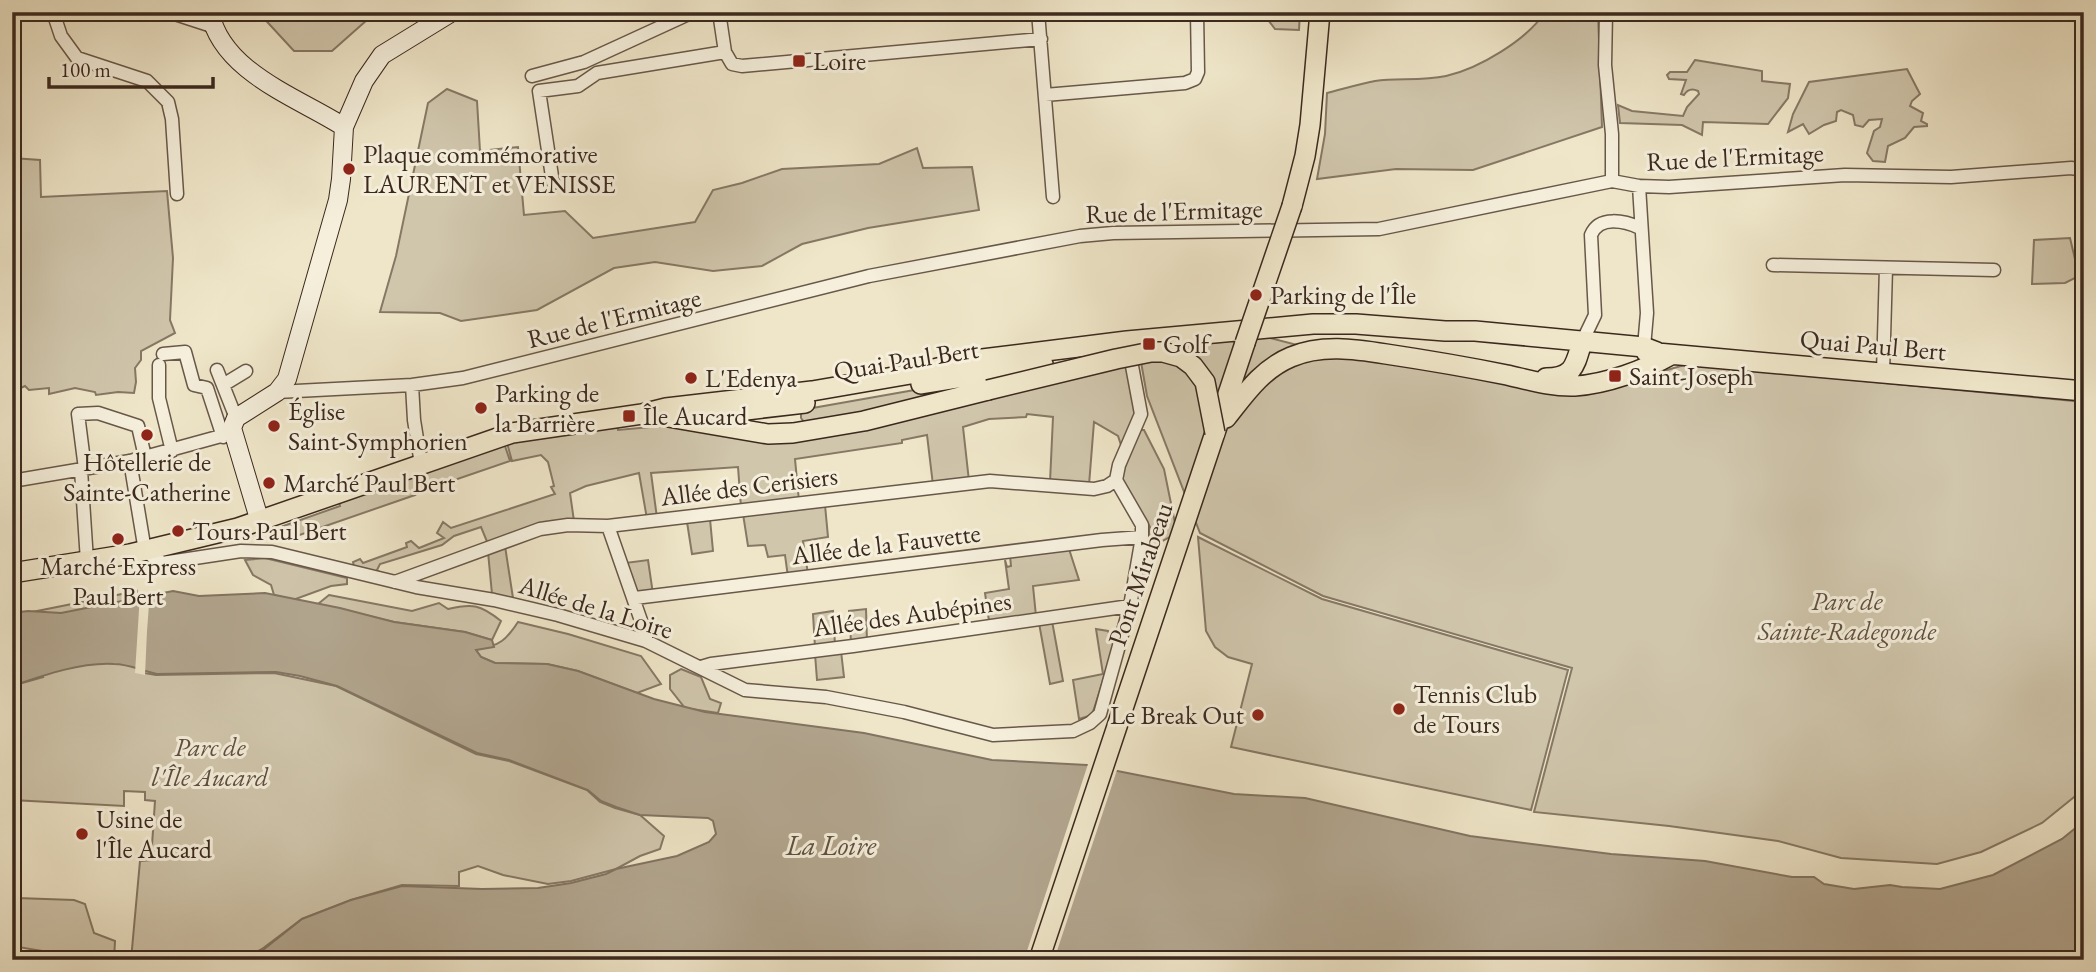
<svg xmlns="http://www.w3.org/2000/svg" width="2096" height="972" viewBox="0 0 2096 972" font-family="'EB Garamond',serif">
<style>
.green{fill:#d0c6ac;stroke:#867865;stroke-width:2}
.water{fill:#b2a68f;stroke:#827462;stroke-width:2}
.pier{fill:#efe6c9}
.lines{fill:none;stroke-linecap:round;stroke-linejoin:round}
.street-casing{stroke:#685849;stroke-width:15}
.secondary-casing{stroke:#3b291e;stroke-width:20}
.primary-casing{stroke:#3b291e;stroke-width:22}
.street{stroke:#f5efdc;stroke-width:12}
.secondary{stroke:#f5efdc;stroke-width:18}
.primary{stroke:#efe6c9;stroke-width:19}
.primary-bridge-casing{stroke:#3b291e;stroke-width:22;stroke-linecap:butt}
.primary-bridge{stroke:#efe6c9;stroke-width:19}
.poi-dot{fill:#8f2418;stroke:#f5efdc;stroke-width:2.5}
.labels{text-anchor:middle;stroke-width:6;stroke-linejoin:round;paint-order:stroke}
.poi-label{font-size:26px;fill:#3b291e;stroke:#f5efdc;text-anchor:start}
.street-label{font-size:26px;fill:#3b291e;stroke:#f5efdc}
.park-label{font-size:26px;font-style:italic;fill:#605042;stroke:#f5efdc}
.water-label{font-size:28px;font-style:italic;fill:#5f4e40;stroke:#f5efdc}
</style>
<rect width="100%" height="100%" fill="#efe6c9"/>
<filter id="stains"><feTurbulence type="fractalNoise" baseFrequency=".00286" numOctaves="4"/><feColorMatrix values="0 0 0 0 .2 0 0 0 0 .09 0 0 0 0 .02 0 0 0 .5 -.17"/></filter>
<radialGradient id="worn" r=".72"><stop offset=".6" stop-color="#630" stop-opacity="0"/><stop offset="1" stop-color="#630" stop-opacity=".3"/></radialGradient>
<path class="green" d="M258,12h118l-44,39h-38z
M1262,12h38l-1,18 -24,-1z
M1545,12h53l4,115 -129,43 -77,-1 -79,10 8,-45 2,-41c16,-4 32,-9 48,-12 23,-3 47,0 71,-5 32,-7 81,-36 99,-64z
M1695,60l67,11v10l28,3 -2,14 -20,26 -65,-2 -1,13 -20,-10 -62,-2 -2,-18 14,6 51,5 4,-9 12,-13 -1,-3c-6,-3 -11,-1 -14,4l-3,-1 5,-14 -17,-1 -2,-4 3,-3h17z
M1907,69l13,25 -8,7 -2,5 13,7 -2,8 6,3v2l-13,1 -9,11 -17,8 -3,16 -12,-1 -6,-8 7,-22 6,-4 2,-8 -13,1 -6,7 -8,-2 -2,-10 -12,-5 -4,2 -1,9 -12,4 -15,9 -6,-10 -15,8 5,-18 16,-32z
M447,89l30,12 3,50 38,-4 6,68 41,-4 28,27 102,-16 18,-32 29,-7 40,-14 97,-5 38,-16 6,20 49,-1 7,43 -111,18 -66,16 -40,22 -49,5 -58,-9 -41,6 -77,42 -76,11 -21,-8 -60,-1 16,-56 32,-153z
M12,158l28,2 1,37 126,-6 6,67 -3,62 5,13 -34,18v9l-6,8 1,14 -2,11 -16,-1 -22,3 -1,-3 -20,-4 -26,6v-6l-20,2 -4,-4 -11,5 -2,4z
M2070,238l9,38 -14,7 -33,1 2,-44z
M1266,337l70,18 246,39 106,-30 396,38v387l-42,34 -61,29 -44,12 -96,-6 -63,-17 -109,-15 -135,-14 38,-144 -249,-72 -123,-63 -53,-137 -6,-34 41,-16z
M1126,362l9,43v11l-13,32 -4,-12 -24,-14 -5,63 -39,-3 3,-65 -26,-3 -1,3 -37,2 -26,8 6,54 -36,4 -6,-50 -25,5v3l-107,16 4,42 -58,6 -3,-40 -87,6 6,45 -10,1 -8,-46 -53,13 -16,7 4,28 -86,23 -7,-17 -27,9 -12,9 -62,19 -3,6 5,4 -28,-7 -1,-5 7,-3 3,4 44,-16 -1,-4 5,-2 8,7 25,-10 -7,-5 6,-11 8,6 104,-34 -4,-7 3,-1 -6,-24 -7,-7 -29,6 -5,-18 110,-18 1,5 55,-5 97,17z
M954,383l27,3 -119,29 -58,7 -3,-4v-6l6,-3z
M1139,430h5l20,39 13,64 -18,10 -18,56 -4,-1 13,-71 -29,-49z
M504,443l6,18 -73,25 -1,-2 -9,2 -5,-13z
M419,473l5,16 -9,6 -127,44 -5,-13 57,-20 -1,-5z
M825,505l3,32 -25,4 5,33 -20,3 -3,-22 -17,2 -3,-12 -17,1 -5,-32z
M710,519l3,32 -21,3 -5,-32z
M1198,537l124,62 246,71 -37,140 -300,-63 21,-83 -24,-7 -13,-10 -9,-16z
M505,546l8,52 -21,-4 -4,-42z
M1069,549l10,31 -46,6 3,30 -47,5 -4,-28 24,-4 -4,-29 2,7 4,-1 -1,-10z
M265,558l82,20v6l-16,2 -38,14 -19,-5 -3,-10 -18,-10 -8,-15z
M648,560l5,34h-17l-11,-31z
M137,591l1,81 18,3 118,-2 62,13 140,68 33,7 78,29 13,12 15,6 25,7 24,21 -4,13 -20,7 -24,13 -45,12 -23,3 -45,-9 -25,-9 -19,6v14l-57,-1 -51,15 -49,19 -40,30 -21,11h-110l9,-99 11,-1 4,-59 -10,-1v-8l-21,-1v15l-112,-6v-105l3,-10 28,-8 -31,-61z
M329,595l83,16 27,-8 9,6c25,-6 33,-4 53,12l-9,19 -27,-8 -71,-10 -76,-18z
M866,609l1,32 -16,1 -2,-31z
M833,611l2,34 -20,2 -2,-33z
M1052,621l11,60 -13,3 -11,-61z
M518,622l50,12 73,22 20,28 -24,9 -59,-22 -31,-7 -52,-1 -14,-6 -5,-7 2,-2c21,-1 29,-9 40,-26z
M1096,629l12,2 6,15 -22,69 -13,4 -6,-39 30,-6z
M841,651l3,26 -27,3 -2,-26z
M681,669l20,8 9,22 11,4 -3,10 -33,-5 -15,-19v-14z
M12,858l6,1 -1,39 57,2 11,4 9,29 21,8 -1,19h-50l-22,-9 -30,-5z"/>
<path class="water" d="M173,591l26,5 66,-3 75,15 54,14 71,10 27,8 2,7 -18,3 5,7 14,6 52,1 31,7 76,28 51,13 159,21 128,27 95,5 147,29 71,4 165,38 141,18 94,7 87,16h22l10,7 30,5 36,-4 12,2 38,2 53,-14 69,-36 22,-18v139h-1841l20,-10 39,-31 49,-19 51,-14 80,3 56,-1 33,-5 35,-9 10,-5 61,-13 32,-14 7,-8 -3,-13 -5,-3 -68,-3 -24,-8 -15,-6 -13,-11 -79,-30 -32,-7 -140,-67 -37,-10 -24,-4 -119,2c-15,-3 -28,-10 -43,-10 -33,-2 -70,11 -102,22v-73l16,-2 33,2z"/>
<path class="pier" d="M150,591l-3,40 -2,44 -10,-2 5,-79z
M1089,761l29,6 -64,193h-30z"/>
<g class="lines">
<g class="street-casing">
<path id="street" d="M53,12l8,24 16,22 70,23 21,21 4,17 5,75
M169,12l43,14
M719,12l6,40 7,12 10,2 299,-27
M1038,12l15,185
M1606,12l-1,53 7,69v47
M532,76l52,-14 109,-50
M1045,95l140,-12 10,-4 3,-7 -1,-60
M553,183l-14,-92 39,-5 19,-13 128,-21
M1639,186l8,127 -3,34
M1773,265l221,5
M1582,342l13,-27 -4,-80c8,-20 34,-14 49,-7
M163,354l22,-2 9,33 13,3 16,49
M159,365v33l13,53
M217,370l19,48
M1883,372l3,-104
M223,385l23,-14
M412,385l2,35 7,44
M277,392l135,-7 51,-7 406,-102 211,-40 33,-3 266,-4 233,-48 27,5 30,1 176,-12 106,2 120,-9 13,2
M130,461l15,90 17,12 79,-12 31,1 144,35 78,13 64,15 88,26 99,49 81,7 78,15 89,23 80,-4 17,-8 10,-9 30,-108 12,-69v-12l-26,-45 3,-15 22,-51 -12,-64
M85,469l-7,-55 20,-1 40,13 7,31
M81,470l6,91
M12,481l118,-20 102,-28
M608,526l38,109v6
M395,582l145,-53 28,-4 40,1 382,-45 104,8 13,-3 9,-6
M635,598l467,-58 40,-3
M701,667l10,-3 142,-18 277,-40"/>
</g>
<g class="secondary-casing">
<path id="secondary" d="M210,12c11,60 89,86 134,115
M260,522l-28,-94 4,-10 41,-26 10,-13 51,-179 3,-21 3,-52 20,-46 18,-26 70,-43"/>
</g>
<g class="primary-casing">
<path id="primary" d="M1292,206l13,-50 5,-31 10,-113
M1646,352l438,39
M1546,378c28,0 29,-13 36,-36
M921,384l122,-20
M703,415l102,-12
M668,417l100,17 25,-1 71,-12 124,-31
M1226,418c19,-24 36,-49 65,-61 30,-13 64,-8 95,-3 40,6 81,13 121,21 22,5 45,12 68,11 32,-2 69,-16 96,-31
M12,573l118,-19 108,-26 274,-95 130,-19 24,-6 146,-17 110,-19 44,-11 161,-20 186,-17h43l89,7h30l169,16 13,5
M1039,960l206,-617"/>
</g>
<use href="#street" class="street"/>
<use href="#secondary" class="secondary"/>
<use href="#primary" class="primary"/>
<g class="primary-bridge-casing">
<path id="primary-bridge" d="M1245,343l47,-137
M988,390l128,-31 35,-7h12l18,5 12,9 12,16 10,51"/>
</g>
<use href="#primary-bridge" class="primary-bridge"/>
</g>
<g class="poi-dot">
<rect x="792" y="54" width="14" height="14" rx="3.5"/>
<circle cx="349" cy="169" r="7"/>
<circle cx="1256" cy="295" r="7"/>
<rect x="1142" y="337" width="14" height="14" rx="3.5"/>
<rect x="1608" y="369" width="14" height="14" rx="3.5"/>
<circle cx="691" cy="378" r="7"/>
<circle cx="481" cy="408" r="7"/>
<rect x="622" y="409" width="14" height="14" rx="3.5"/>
<circle cx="274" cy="426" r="7"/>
<circle cx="147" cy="435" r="7"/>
<circle cx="269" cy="483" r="7"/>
<circle cx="178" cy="531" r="7"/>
<circle cx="118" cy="539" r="7"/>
<circle cx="1399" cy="709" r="7"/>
<circle cx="1258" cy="715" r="7"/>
<circle cx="82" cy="834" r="7"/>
</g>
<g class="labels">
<g class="poi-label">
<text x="813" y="70">Loire</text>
<text x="363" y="163">Plaque commémorative<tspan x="363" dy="30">LAURENT et VENISSE</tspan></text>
<text x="1270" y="304">Parking de l'Île</text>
<text x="1163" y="353">Golf</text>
<text x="1629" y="385">Saint-Joseph</text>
<text x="705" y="387">L'Edenya</text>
<text x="495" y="402">Parking de<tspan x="495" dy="30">la Barrière</tspan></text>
<text x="288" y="420">Église<tspan x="288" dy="30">Saint-Symphorien</tspan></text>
<text x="643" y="425">Île Aucard</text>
<text x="147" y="471" text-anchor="middle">Hôtellerie de<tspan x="147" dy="30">Sainte-Catherine</tspan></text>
<text x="283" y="492">Marché Paul Bert</text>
<text x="192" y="540">Tours Paul Bert</text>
<text x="118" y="575" text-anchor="middle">Marché Express<tspan x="118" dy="30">Paul Bert</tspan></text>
<text x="1413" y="703">Tennis Club<tspan x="1413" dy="30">de Tours</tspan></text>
<text x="1244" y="724" text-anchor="end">Le Break Out</text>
<text x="96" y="828">Usine de<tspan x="96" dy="30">l'Île Aucard</tspan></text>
</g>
<g class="street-label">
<text transform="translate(1735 157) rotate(-3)" y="9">Rue de l'Ermitage</text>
<text transform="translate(1174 211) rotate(-2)" y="9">Rue de l'Ermitage</text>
<text transform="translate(614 318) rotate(-14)" y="9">Rue de l'Ermitage</text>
<text transform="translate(1873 345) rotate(5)" y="9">Quai Paul Bert</text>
<text transform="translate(906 360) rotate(-9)" y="9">Quai Paul Bert</text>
<text transform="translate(749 486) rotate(-7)" y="9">Allée des Cerisiers</text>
<text transform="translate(886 544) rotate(-7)" y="9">Allée de la Fauvette</text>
<text transform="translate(1140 574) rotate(-71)" y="9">Pont Mirabeau</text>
<text transform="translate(596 607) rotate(17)" y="9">Allée de la Loire</text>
<text transform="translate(912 614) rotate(-8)" y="9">Allée des Aubépines</text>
</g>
<g class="park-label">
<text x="1847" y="610">Parc de<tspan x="1847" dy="30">Sainte-Radegonde</tspan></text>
<text x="210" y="756">Parc de<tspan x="210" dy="30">l'Île Aucard</tspan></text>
</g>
<g class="water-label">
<text x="831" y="855">La Loire</text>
</g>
</g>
<rect width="2096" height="972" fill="none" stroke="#efe6c9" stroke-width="42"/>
<rect x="14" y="14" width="2068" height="944" fill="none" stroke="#3b291e" stroke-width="3.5"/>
<rect x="21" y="21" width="2054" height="930" fill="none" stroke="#3b291e" stroke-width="2"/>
<path d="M49 77v10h164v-10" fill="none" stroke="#3b291e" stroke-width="3.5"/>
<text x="60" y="77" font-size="21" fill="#3b291e" stroke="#f5efdc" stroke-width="5" paint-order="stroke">100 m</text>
<rect width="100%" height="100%" filter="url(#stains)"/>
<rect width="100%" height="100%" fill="url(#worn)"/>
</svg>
